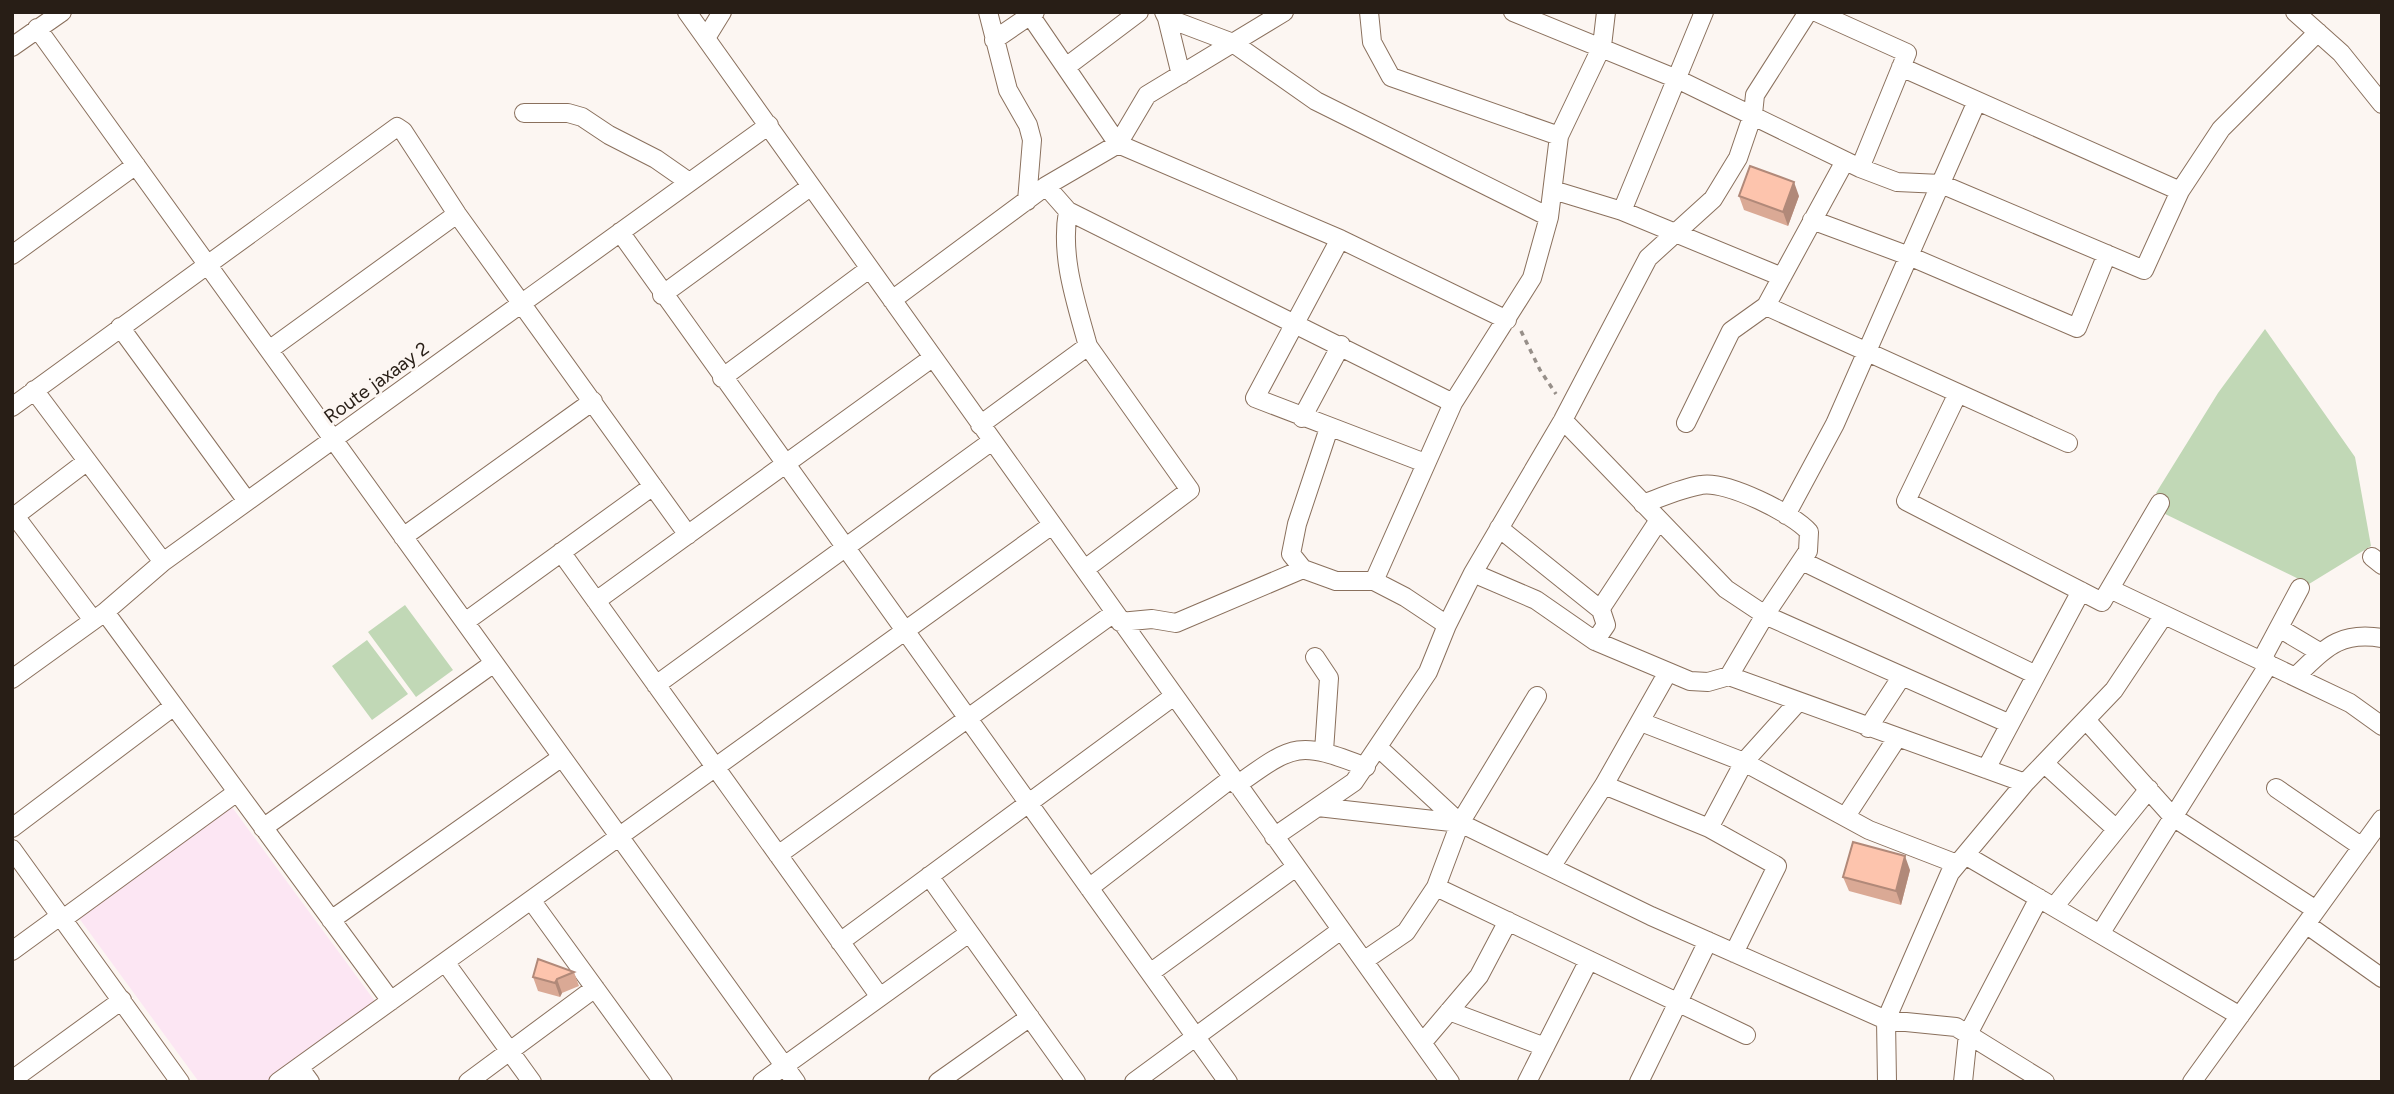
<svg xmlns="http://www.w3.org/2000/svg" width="2394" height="1094" viewBox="0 0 2394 1094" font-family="Figtree,sans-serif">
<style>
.education{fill:#fce6f3}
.green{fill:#c1d8b6}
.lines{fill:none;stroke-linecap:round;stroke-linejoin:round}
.minor-casing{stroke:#8a705d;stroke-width:20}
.path{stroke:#978f89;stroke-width:3.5;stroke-dasharray:5 5;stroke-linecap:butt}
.minor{stroke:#fff;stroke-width:18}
.wall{fill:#daa995}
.shaded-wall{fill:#b18979}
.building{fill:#fdc4ad;stroke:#b18979;stroke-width:2}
.labels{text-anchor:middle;stroke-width:6;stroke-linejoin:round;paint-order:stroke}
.street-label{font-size:19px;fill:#281e16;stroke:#fcf6f2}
</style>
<rect width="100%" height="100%" fill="#fcf6f2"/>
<path class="education" d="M229,803l148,201 -107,78h-71l-123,-168z"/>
<path class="green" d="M2265,329l90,128 16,89 -62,38 -148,-72 6,-12 -11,-7 62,-100z
M405,605l48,65 -37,27 -48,-65z
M367,640l41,54 -36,26 -40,-54z"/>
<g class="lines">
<g class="minor-casing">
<path id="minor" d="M687,12l763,1070
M988,12l20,78 20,35 4,15 -5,61
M1164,12l3,6 66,25 83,58 233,116
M1169,12l-2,6 14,57
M1369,12l3,30 19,35 168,59
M1513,12l164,67 183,89 37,14 44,2 203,86 36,-79 41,-62 97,-97
M1816,12l91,41 -47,115
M2295,12l46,41 41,51
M1030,15l88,129 222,95 167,81
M37,28l759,1054
M706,38l16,-26
M994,40l41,-28
M12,47l50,-35
M1066,67l73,-55
M1901,67l279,124
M524,113h44l14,4 27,18 47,24 33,23
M1046,186l22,25 385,192
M1553,190l69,21 160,66
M1622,211l82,-199
M1812,220l97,36 168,72 30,-74
M620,232l608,850
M1340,239l-85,159 170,65
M12,255l124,-90
M662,295l148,-108
M892,300l154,-114 72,-42 29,-49 137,-83
M1766,306l302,137
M120,327l127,174
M269,350l188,-136
M722,378l147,-109
M34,390l129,172
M1958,393l-52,108 196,101 58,-99
M12,407l385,-280 6,4 54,83 231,321
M1302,418l39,-73
M1563,420l163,169 39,26 245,109
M1686,423l45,-92 35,-25 79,-145
M980,425l108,-79c-12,-44 -28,-89 -20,-135
M86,462l-71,54 78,104
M1643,504c19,-7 39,-16 58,-19 25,-5 93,29 108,47l-1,19 -43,64 -36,61
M1786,515l49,-91 142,-323
M1499,528l102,82
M403,537l190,-136
M561,552l319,445
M2372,557l10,8
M1802,561l234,114
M1085,569l105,-79 -102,-144
M1303,569l-12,-15 6,-30 32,-96
M1473,573l63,27 59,41 95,40 18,1 21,-6 296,107
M1374,581l79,-178 79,-125 17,-61 10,-81 43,-90 4,-34
M2110,589l240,114 32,23
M596,601l336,-243
M105,612l286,389
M465,622l188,-136
M1120,622l32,-3 24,4 127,-54 33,12h38l31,16 42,28 26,-52 90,-153 85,-162 65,-59 25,-41 15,-44 2,-19 53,-83
M2279,628l42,25
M1595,641l11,-16 -5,-15 2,-5 56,-85
M1315,657l14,21 -5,73
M2261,661l39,-73
M2295,677c30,-28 43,-46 87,-39
M12,679l93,-67 58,-50 606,-437
M656,685l336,-244
M2086,720l87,97 143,93
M1641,722l103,40 125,68 88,34
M1868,728l34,-52
M1380,749l80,74 191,93 235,104 70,7 89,55
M2044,763l71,65
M1986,769l95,-178
M1237,785c58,-42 62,-44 129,-18
M1604,785l105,43 68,38 -43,87
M2276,788l86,59
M1318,807l142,16
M1846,816l51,-78
M12,828l162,-122
M263,828l231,-165
M1709,828l35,-66 54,-60
M1274,837l80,-55 74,-110 19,-47
M12,849l168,233
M778,855l336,-242
M1965,855l275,161
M1551,867l53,-82 64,-113
M929,876l147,206
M1436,887l310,148
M1089,888l143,-110
M531,900l132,182
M2054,907l95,-118
M63,919l174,-127
M331,920l231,-163
M2306,924l76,54
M2100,934l169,-270
M840,942l334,-246
M12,951l48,-35
M1365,960l41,-28 30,-45 24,-64 77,-127
M445,962l87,120
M1150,973l146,-106
M1449,1011l96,36
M1423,1042l56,-66 29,-55
M299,1067l11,15
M12,1080l110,-80
M278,1082l774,-557
M468,1082l127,-94
M762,1082l207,-149
M938,1082l92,-65
M1134,1082l207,-152
M1527,1082l62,-122
M1639,1082l69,-141
M1887,1082l-1,-62 64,-147 75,-90 89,-93 50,-75
M1963,1082l5,-48 71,-136
M2192,1082l190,-263"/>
</g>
<path class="path" d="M1521,331l19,39 16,24"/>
<use href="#minor" class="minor"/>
</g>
<path class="wall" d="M1739,196h60l-11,30 -44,-16z
M1910,870l-9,35 -52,-14 -6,-14z
M574,972l5,14 -17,7 -2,4 -22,-6 -5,-14z"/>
<path class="shaded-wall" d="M1794,182l5,14 -11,30 -5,-14z
M1905,856l5,14 -9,35 -5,-14z
M557,979l5,14 -2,4 -5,-14z"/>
<path class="building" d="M1750,166l44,16 -11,30 -44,-16z
M1853,842l52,14 -9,35 -53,-14z
M538,959l36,13 -17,7 -2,4 -22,-6z"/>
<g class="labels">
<g class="street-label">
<text transform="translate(376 382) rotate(-36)" y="7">Route jaxaay 2</text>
</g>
</g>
<rect width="2394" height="1094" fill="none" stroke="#281e16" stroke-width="28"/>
</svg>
